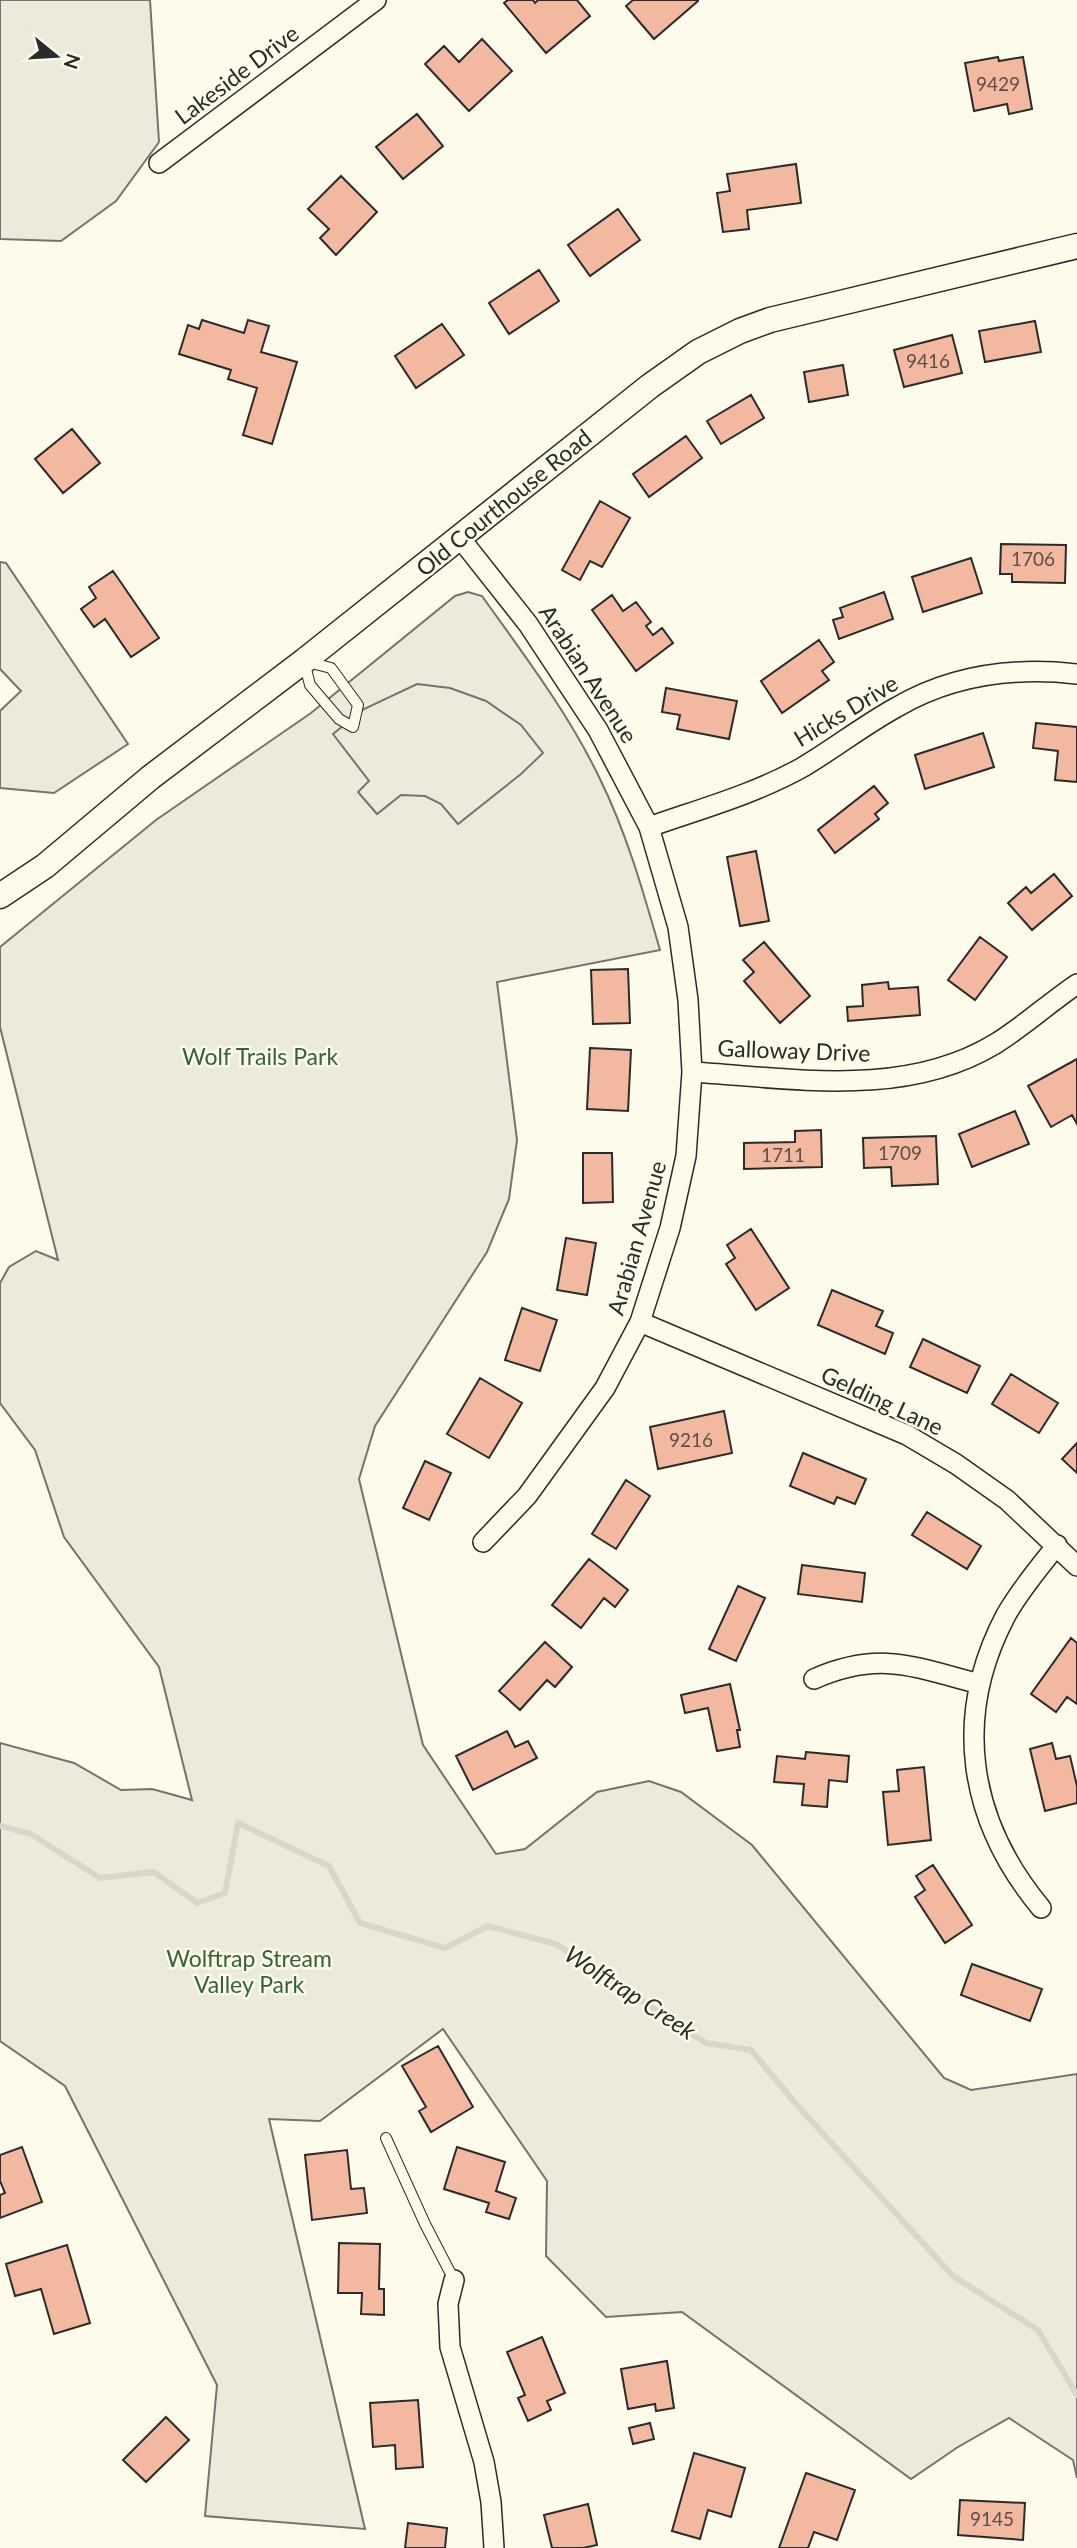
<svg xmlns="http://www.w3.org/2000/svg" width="1077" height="2548" viewBox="0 0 1077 2548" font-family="Lato,sans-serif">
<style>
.green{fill:#ecebdb;stroke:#74746e;stroke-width:2}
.parking{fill:#eceadb;stroke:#74746e;stroke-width:2}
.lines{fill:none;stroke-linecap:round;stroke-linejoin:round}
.stream{stroke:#d8d7c9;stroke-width:6}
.building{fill:#f2b8a0;stroke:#2b2b2b;stroke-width:2}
.service-casing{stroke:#2b2b2b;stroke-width:12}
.minor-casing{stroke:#2b2b2b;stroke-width:22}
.tertiary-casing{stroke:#2b2b2b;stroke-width:27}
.service{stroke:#fdfbea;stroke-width:10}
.minor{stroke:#fdfbea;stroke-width:19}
.tertiary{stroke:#fdfbea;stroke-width:24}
.labels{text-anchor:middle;stroke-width:5;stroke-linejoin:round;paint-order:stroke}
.number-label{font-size:19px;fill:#5d4e48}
.street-label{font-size:23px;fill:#2b2b2b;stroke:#fdfbea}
.park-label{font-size:23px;fill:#34623c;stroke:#fdfbea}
.water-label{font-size:24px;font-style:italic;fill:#2b2b2b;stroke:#fdfbea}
</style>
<rect width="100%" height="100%" fill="#fdfbea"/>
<path class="green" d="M0,0h150l9,142 -43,59 -55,40 -61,-2z
M0,562l6,1 122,181 -74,49 -54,-5v-77l21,-20 -21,-22z
M468,592l14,4c42,59 87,118 118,183 27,55 43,112 60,171l-163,32 20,158 -8,59 -22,53 -112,174 -16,53 64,266 73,109 29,-5 72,-57 52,-11 32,11 71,53 192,233 27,12 106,-16v404l-4,-18 -64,-42 -51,29 -47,32 -229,-167 -76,5 -60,-61 1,-75 -104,-152 -123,92 -51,-2 96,410 -160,-13 12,-131 -152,-299 -65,-45v-298l74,20 47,27 31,-1 40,11 -33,-133 -95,-130 -29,-87 -35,-47v-120l9,-16 27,-16 22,9 -58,-233v-80l156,-127 155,-107 144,-117z"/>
<path class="parking" d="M417,684l33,4 36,13 35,24 22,28 -22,21 -63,50 -17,-20 -16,-8 -24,-1 -24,19 -19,-22 11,-11 -36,-47 31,-25z"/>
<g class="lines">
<path class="stream" d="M0,1826l31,8 69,44 54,-6 43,31 28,-10 13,-70 91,43 31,57 85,25 43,-22 68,18 150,99 45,7 45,54 157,172 85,54 39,65"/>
</g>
<path class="building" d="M508,0h25l2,3 3,-3h39l13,16 -44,37 -42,-50z
M633,0h65v1l-44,38 -28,-33z
M482,39l30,32 -43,40 -44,-47 19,-18 15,16z
M998,57l1,4 24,-4 9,52 -23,5 -2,-10 -33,7 -9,-48z
M417,114l26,32 -40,33 -27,-32z
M796,164l5,39 -54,7 2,19 -26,3 -6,-39 13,-2 -3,-17z
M341,176l36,36 -41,43 -16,-17 9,-9 -21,-20z
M618,209l22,31 -50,36 -22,-31z
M539,270l20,31 -50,33 -20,-31z
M202,320l42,13 4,-13 21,6 -8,26 36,10 -25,82 -29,-9 14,-47 -29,-9 3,-9 -52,-16 9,-29 11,4z
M1035,321l6,31 -56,10 -6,-31z
M442,324l22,31 -48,33 -21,-32z
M952,335l10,38 -58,14 -10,-37z
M843,365l5,30 -39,7 -5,-30z
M751,395l13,23 -43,26 -14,-23z
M72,429l28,34 -37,30 -28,-34z
M686,436l16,22 -53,39 -16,-23z
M600,501l30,17 -28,49 -12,-6 -10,19 -18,-10z
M1001,544l65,1 -1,38 -53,-1v-8h-12z
M971,558l11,35 -59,19 -11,-35z
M113,571l46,67 -28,19 -26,-38 -11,8 -13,-18 15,-11 -7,-11z
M884,592l9,27 -54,20 -6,-19 10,-3 -3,-9z
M612,595l11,16 13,-9 15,20 -5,4 7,9 9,-7 11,15 -37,28 -44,-61z
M819,640l15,22 -12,9 7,9 -47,33 -21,-32z
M666,688l71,13 -8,38 -52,-10 3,-14 -18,-3z
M1036,723l41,4v55l-22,-2 3,-29 -25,-3z
M983,733l11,34 -69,22 -10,-34z
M874,786l14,17 -13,11 4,5 -44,34 -17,-23z
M756,851l13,70 -29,5 -13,-69z
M1054,874l18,22 -40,34 -24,-27 18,-16 5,6z
M980,937l27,20 -32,43 -27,-20z
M764,942l46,54 -30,27 -36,-42 10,-9 -11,-12z
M628,969l2,54 -37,1 -2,-54z
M888,982l1,7 29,-2 2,28 -72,6 -1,-14 16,-1 -1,-21z
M590,1048l41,2 -3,61 -41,-2z
M1077,1059v65l-5,-9 -21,12 -23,-41z
M1015,1111l14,33 -57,23 -13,-33z
M821,1130l1,37 -78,2v-26l51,-1v-11z
M936,1136l2,48 -46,2 -1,-19 -27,1 -1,-30z
M583,1153h29l1,49 -30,1z
M751,1229l38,59 -33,22 -30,-46 9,-6 -8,-13z
M566,1238l30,5 -9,52 -30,-5z
M832,1290l51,21 -7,15 17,7 -8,21 -67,-29z
M522,1308l35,12 -17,51 -35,-11z
M923,1339l57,27 -13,27 -57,-26z
M1011,1374l47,29 -19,30 -47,-29z
M480,1378l42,25 -33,55 -42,-24z
M724,1411l8,42 -74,16 -8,-42z
M1077,1443v30l-15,-14z
M803,1453l63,26 -11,25 -18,-7 -3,7 -44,-18z
M425,1461l26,12 -22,47 -26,-12z
M626,1480l24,16 -34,53 -24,-15z
M927,1512l54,34 -14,23 -55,-34z
M589,1559l39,31 -13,17 -11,-9 -23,30 -29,-23z
M802,1565l63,8 -3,29 -64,-8z
M738,1586l27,12 -29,63 -27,-12z
M1071,1638l6,5v61l-10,-7 -11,15 -25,-18z
M545,1642l27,25 -17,20 -8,-7 -27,30 -21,-19z
M730,1684l10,46h-3l3,17 -23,4 -9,-43 -23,5 -4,-18z
M507,1731l8,16 13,-6 9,17 -64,32 -17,-34z
M1052,1743l4,16 14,-3 7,30v17l-32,8 -15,-62z
M806,1752l43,4 -2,26 -18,-2 -2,27 -25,-2 2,-21 -30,-2 3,-26 28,3z
M924,1767l7,73 -43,5 -5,-53 16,-1 -2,-21z
M933,1865l39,60 -27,18 -30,-46 10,-7 -9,-14z
M972,1964l70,25 -12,32 -69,-26z
M438,2046l35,61 -42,25 -12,-21 7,-4 -24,-41z
M22,2147l20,55 -42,16v-23l5,-2 -5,-12v-26z
M457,2147l48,15 -9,29 20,7 -7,21 -23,-7 3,-9 -45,-14z
M347,2150l4,39 13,-1 3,25 -55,7 -7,-65z
M339,2243l41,1 -1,45h5v26l-23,-1 1,-21h-24z
M67,2245l23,78 -36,11 -13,-45 -26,7 -9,-32z
M542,2337l23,56 -18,8 4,9 -23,11 -10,-23 7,-3 -18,-43z
M667,2361l7,47 -18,3 -1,-7 -27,5 -7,-40z
M418,2400l5,67 -27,2 -1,-24 -22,2 -3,-44z
M166,2417l23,23 -43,42 -23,-22z
M650,2423l4,16 -21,5 -4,-16z
M694,2453l51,15 -14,49 -23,-7 -8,29 -28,-8z
M806,2473l49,17 -18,50 -23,-8 -6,16h-29z
M960,2500l65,3 -2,37 -65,-5z
M588,2504l9,41 -14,3h-31l-8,-33z
M408,2523l39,5 -2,20h-40z"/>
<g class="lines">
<g class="service-casing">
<path id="service" d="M304,661l27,7 27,37 -5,22 -14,-8 -29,-34z
M386,2138l39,86 29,56"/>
</g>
<g class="minor-casing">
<path id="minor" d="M159,163l217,-163
M460,538l68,86 70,106 51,97 29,100 10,73 4,72 -6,84 -16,72 -30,94 -35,66 -78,108 -44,46
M649,827c51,-18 106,-33 154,-60 32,-19 61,-42 94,-60 55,-32 118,-40 180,-33
M692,1072c100,6 212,27 303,-28 29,-18 54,-41 82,-60
M640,1322l267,113 49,29 51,36 70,66
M814,1679c66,-29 100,-12 166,5
M1041,1908c-73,-88 -89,-191 -35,-293 14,-25 33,-47 51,-70
M454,2280l-6,24 2,43 34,115 7,40 3,46"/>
</g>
<g class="tertiary-casing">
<path id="tertiary" d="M0,896l45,-30 106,-89 153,-116 346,-275 48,-34 42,-21 30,-11 307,-74"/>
</g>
<use href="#service" class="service"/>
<use href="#minor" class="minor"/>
<use href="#tertiary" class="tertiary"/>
</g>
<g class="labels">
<g class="number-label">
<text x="998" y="91">9429</text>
<text x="928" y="368">9416</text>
<text x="1033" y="566">1706</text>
<text x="900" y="1160">1709</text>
<text x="783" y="1162">1711</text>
<text x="691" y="1447">9216</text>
<text x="992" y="2526">9145</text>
</g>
<g class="street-label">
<text transform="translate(237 75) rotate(-37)" y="8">Lakeside Drive</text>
<text transform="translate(504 503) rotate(-39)" y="8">Old Courthouse Road</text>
<text transform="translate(588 674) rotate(57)" y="8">Arabian Avenue</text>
<text transform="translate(846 711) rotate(-31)" y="8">Hicks Drive</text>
<text transform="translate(794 1051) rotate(2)" y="8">Galloway Drive</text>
<text transform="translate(637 1238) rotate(-74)" y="8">Arabian Avenue</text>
<text transform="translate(882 1401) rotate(25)" y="8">Gelding Lane</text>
</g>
<g class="park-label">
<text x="260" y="1065">Wolf Trails Park</text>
<text x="249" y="1967">Wolftrap Stream<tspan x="249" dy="26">Valley Park</tspan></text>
</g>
<g class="water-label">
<text transform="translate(630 1993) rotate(33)" y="8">Wolftrap Creek</text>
</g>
</g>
<g transform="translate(56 56) rotate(108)" stroke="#fdfbea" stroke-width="5" paint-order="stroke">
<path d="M0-5L12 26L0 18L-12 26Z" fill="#2b2b2b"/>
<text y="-10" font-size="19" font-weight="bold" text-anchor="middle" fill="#2b2b2b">N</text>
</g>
</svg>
